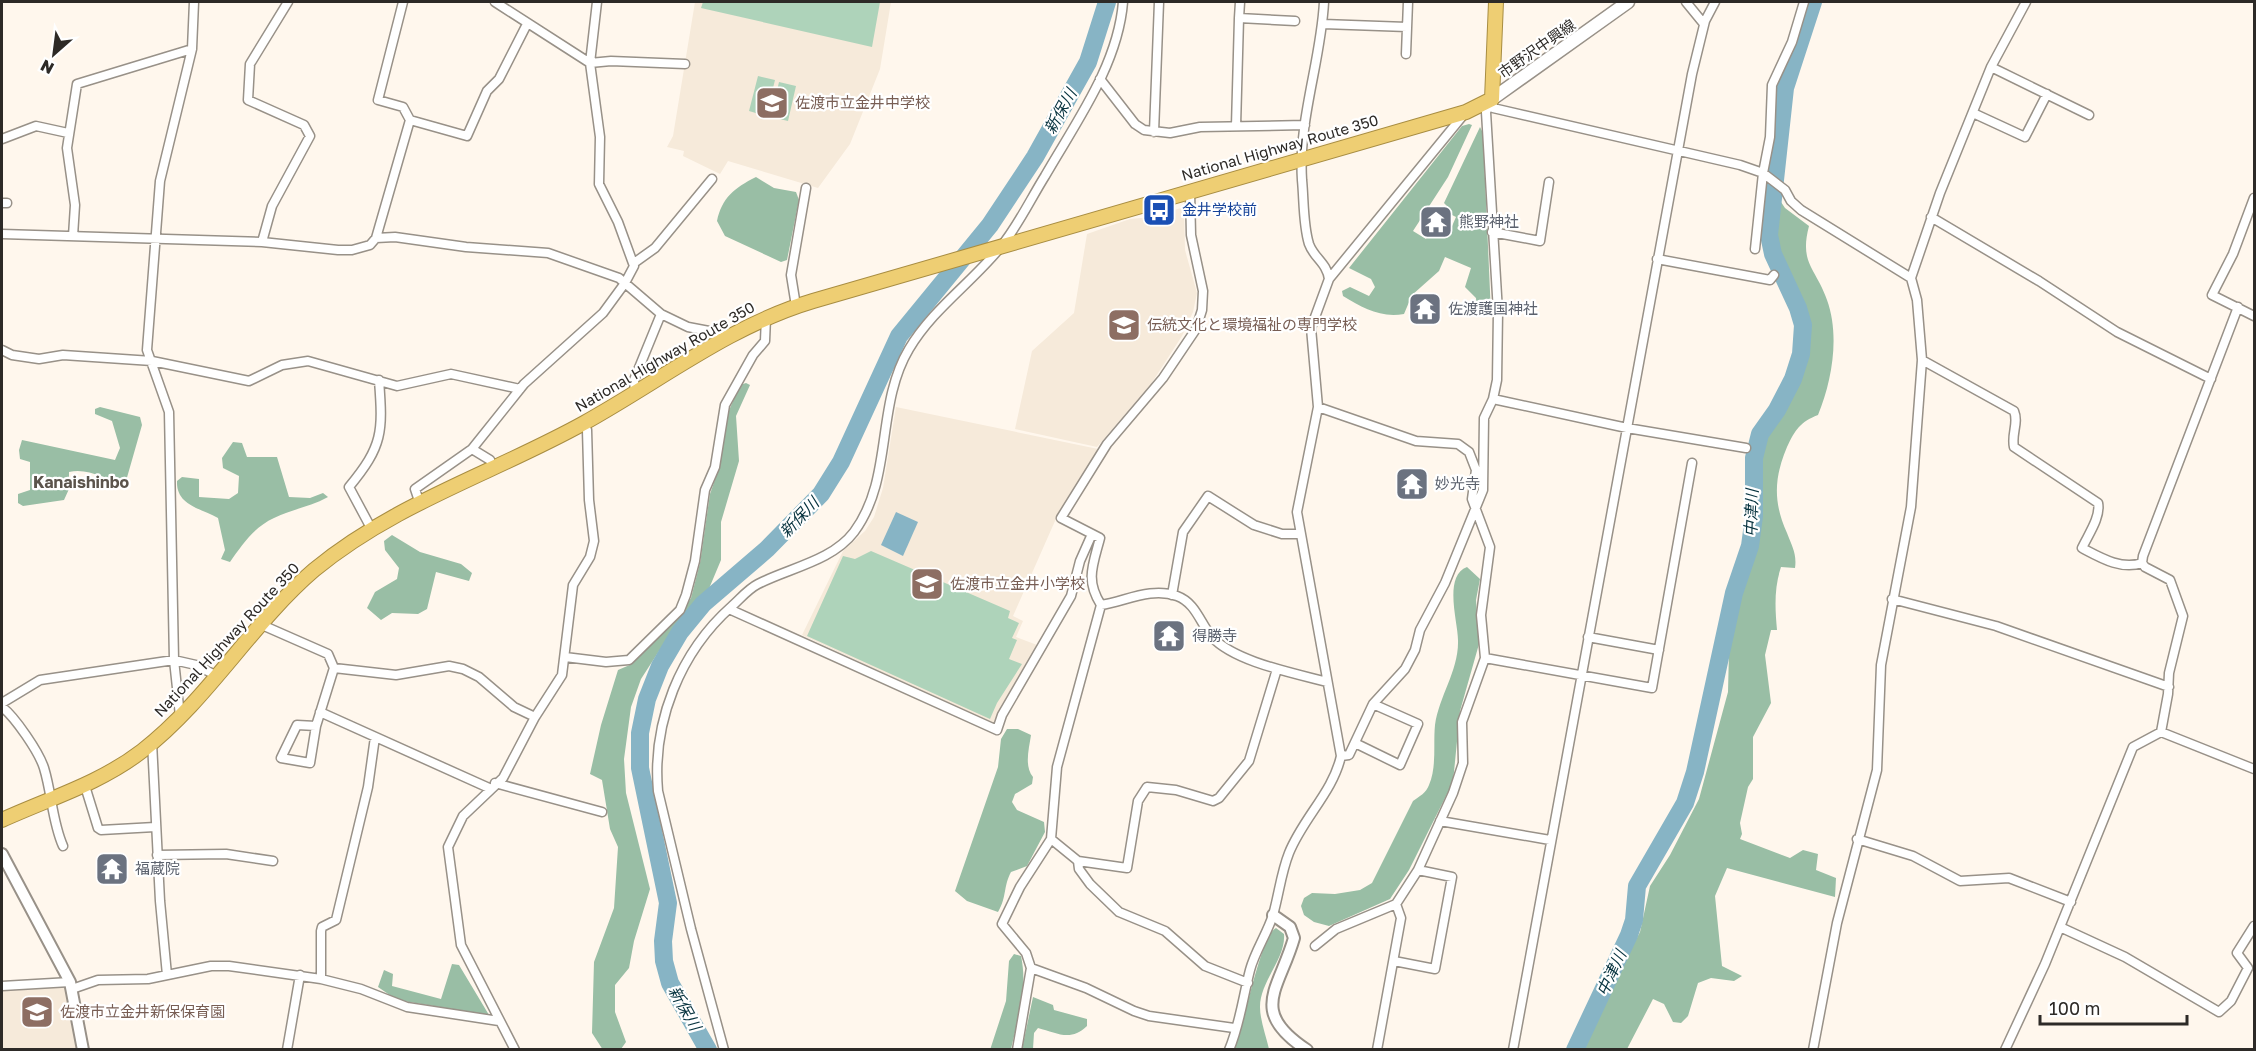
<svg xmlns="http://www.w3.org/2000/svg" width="2256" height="1051" viewBox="0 0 2256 1051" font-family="'Golos Text','Noto Sans JP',sans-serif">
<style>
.built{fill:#f6eada}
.green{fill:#aed3ba}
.forest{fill:#99bea5}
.water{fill:#87b4c5}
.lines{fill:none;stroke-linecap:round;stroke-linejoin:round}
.river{stroke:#87b4c5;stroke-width:18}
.minor-casing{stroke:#989188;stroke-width:11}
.tertiary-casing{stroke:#989188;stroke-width:14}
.secondary-casing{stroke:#989188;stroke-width:15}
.trunk-casing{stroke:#a88d42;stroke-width:16}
.minor{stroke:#fff;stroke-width:8}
.tertiary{stroke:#fff;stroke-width:10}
.secondary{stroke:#fff;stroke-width:12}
.trunk{stroke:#eece73;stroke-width:14}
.labels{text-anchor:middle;stroke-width:4.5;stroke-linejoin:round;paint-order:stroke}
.street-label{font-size:15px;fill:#2d2a27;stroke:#fff}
.education-label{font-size:15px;fill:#785e54;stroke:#fff;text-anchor:start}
.transit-label{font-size:15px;fill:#164399;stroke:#fff;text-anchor:start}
.worship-label{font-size:15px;fill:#5b616d;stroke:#fff;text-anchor:start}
.water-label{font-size:16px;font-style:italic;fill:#06323e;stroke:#fff}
.neighbourhood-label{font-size:16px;font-weight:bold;fill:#5b544c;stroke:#fff}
</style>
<rect width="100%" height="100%" fill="#fff7ed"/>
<path class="built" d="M695,2h196l-11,67 -30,75 -32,44 -90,-27 -8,13 -37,-18 1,-5 -17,-4 6,-11z
M1184,207l1,43 12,43 -4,19 -11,24 -31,48 -54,63 -82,-18 17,-78 42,-38 13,-79 43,-15 22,-2z
M896,407l202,42 -43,72 -42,95 10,5 -7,16 21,8 -36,61 -7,18 -192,-89 41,-84 22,-20 9,-14 9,-29z
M65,985l5,16 7,48 -75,1v-61z"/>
<path class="green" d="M703,2h177l-8,45 -171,-39z
M758,76l17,4 -9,36 -17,-5z
M779,82l17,4 -8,35 -17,-4z
M871,551l139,60 -2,7 11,5 -7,15 5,2 -8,19 13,5 -25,39 -7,16 -183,-83 36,-80 12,3z"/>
<path class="forest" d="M1469,124l3,1 -24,52 -35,54 13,8 9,-12 14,6 7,-16 -8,-4 1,-5 -5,-5 36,-76 3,6 8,181 -14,-1 -1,-15 -11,-11 6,-19 -26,-11 -6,14 -27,24 -8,19c-24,4 -41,-6 -61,-18l-1,-5 8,-4 19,9 6,-9 -4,-8 -22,-11 113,-142z
M756,177l18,11 22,4 3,8 -12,60 -6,2 -56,-26 -8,-15c5,-23 17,-33 39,-44z
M1777,196l8,12 24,18c-10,38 7,42 18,74 13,36 5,81 -9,115 -18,7 -23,15 -31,32 -13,31 -14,55 0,86 5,13 10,21 8,35l-14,-1c-7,21 -6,41 -4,63h-6l-6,25 6,48 -18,34v42l-5,8 -8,36 2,11 -2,5 50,19 13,-8 15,4 -2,16 20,8 -1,19 -108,-29 -12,28 7,70 20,10 -8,5 -23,-3 -13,5 -10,33 -7,7 -8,-1 -9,-18 -11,-5 -26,50h-42l27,-64 28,-53 10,-46 20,-31 29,-56 29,-107 1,-41 10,-63 18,-52 1,-77 5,-18 17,-22 18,-33 9,-35 -1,-38 -30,-62 -3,-18z
M746,383l4,2 -14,31 3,45 -18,61v38l-13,31 -49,60 -18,28 -10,28 -7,52 2,34 24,96 -16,52 -5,27 -14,17v27l11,30 -5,7 -18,1 -11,-17 2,-71 20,-54 4,-61 -8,-18 -8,-49 -12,-6 11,-49 17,-55 14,-6 49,-51 10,-15 9,-35 10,-69 9,-26 8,-53 13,-30z
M100,407l40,10 2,8 -16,56c-20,1 -36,-14 -57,-9v17l-5,11 -41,6 -5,-3v-9l12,-4v-28l-10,-3 -1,-9 3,-10 93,20 5,-12 -8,-27 -17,-7v-5z
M233,442l9,1 5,14h30l12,40 21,1 13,-5 5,4c-18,10 -36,12 -54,21 -20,9 -32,27 -44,44l-9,-3 4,-9 -7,-32c-18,-10 -42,-13 -41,-37l5,-4 17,2v18l30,2 9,-6 1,-17 -16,-8 -1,-10z
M392,535l28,17 41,12 11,9 -3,8 -33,-9 -9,37 -9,5 -26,-1 -11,7 -14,-12 8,-16 22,-13 2,-11 -14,-18 -1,-9z
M1467,567l13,12 -4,21 3,44 -19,67 -7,71 -44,88 -19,29 -61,27 -15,-4 -10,-7 -3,-9 3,-8 8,-5 23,1 25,-4 12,-7 41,-82c7,-5 13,-8 16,-16 8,-19 4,-40 6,-60 4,-29 24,-55 23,-85 0,-18 -15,-64 9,-73z
M1007,729h11l13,6c-2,14 -7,31 2,42l-1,7 -17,10 -3,8 5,8 27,12 1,10 -18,34 -16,6c-8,15 -4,25 -13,40l-31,-11 -12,-10 43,-124 3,-28z
M1276,928l8,6c2,25 -24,47 -24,73 0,13 6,29 9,42l-35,1c10,-23 26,-114 42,-122z
M1014,954l7,2c7,32 -3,62 -10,93l-21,1 16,-49 3,-40z
M452,964l7,1 30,50 -92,-15 -19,-13 6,-17 9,4 -1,12 49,13z
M1033,997l20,8 1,5 33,9v7c-16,16 -30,7 -49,2l-4,5 -1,16h-11z"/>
<path class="water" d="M896,512l22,10 -15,34 -22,-11z"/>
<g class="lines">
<path class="river" d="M708,1050l-38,-67 -6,-22 -1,-20 5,-38 -28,-135v-35l7,-34 13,-33 20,-34 23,-28 64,-55 54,-55 20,-32 58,-126 91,-111 45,-68 53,-95 19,-60
M1575,1050l54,-115 5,-15 3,-34 48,-83 10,-31 39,-179 16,-47 4,-30v-58l6,-24 17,-24 16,-31 8,-25 2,-29 -5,-17 -25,-54 -4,-19 16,-147 28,-86"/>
<g class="minor-casing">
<path id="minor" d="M403,2l-25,98 25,7 7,13 57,16 20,-45 12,-12 28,-55
M495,2l95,61 21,-2 74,3
M1240,2l-1,16 56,3
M1324,2c-3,59 -26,118 -22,178 2,20 1,45 7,64 5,14 18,19 20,35
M1686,2l18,22
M1323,24l84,3
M1406,54l2,-52
M1991,67l98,48
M1100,79l35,45 9,6 26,3 30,-6 105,-2
M1492,99l1,9 247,57 23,8 22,17 6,11 10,9 110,68
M1973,113l52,24 22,-43
M1236,126l3,-108
M1154,132l5,-130
M2,139l34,-13 32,7
M1190,191l1,44 12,56 -1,19 -6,19 -33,49 -56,66 -46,74 39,20c-7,27 -15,42 1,67l-44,162 -6,72 27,22 1,8 11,15 29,28 46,19 40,35 43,17
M2254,198l-21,56 -21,41 42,21
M2,203h5
M1931,217l108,64 78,51 94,47
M1492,232l48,9 9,-59
M2,234l260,8 76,8h14l18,-5 6,-7 19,-1 71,10 82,6 71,25 42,36 27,13 42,8
M73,236l2,-31 -8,-57 10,-64 115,-35
M376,238l34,-118
M262,242l10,-36 38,-70 -6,-11 -56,-25 2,-36 38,-62
M1755,249l8,-76 7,-36 2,-52 20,-43 12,-40
M1657,259l113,21 4,-5
M634,263l21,-15 57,-69
M796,306l-5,-31 15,-87
M2,350l10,5 27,4 24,-4 89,6 97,20 33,-16 26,-4 89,25 54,-12 69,15
M1922,360l92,51c5,12 -3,23 0,36l84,56c3,14 -10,32 -16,45 19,10 39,22 60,15
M635,392l-1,-12 27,-66
M1493,399l134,29 119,20
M472,449l18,11
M419,501l-4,-12 57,-40 52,-65 79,-71 22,-30 9,-17 -16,-44 -19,-38 1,-47 -10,-74 7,-61
M371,528l-22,-41c34,-41 34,-55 30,-107
M1172,595l11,-63 25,-36 46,29 28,9h19
M1892,599l104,27 173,61
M1101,605c25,-4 50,-18 76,-9 19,7 23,27 35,41 23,25 82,36 115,45
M729,609l268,121 5,-15 69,-119 9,-35 12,-27
M262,625l66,29 6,14 62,7 53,-9 14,3 16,8 35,30 21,10
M1588,637l71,13
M565,657l41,5 23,-2 51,-50 6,-15 9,-34 10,-71 10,-23 10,-62 28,-50 12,-14 1,-24
M1485,658l167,30 40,-225
M2,703l38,-23 134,-20 22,5 21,11
M2,707c13,10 37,45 42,61 8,26 8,53 19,78
M320,712l169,76
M180,716l-6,-56 -5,-248 -22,-62 13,-169 32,-132 2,-47
M316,726l-19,-1 -16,33 29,5 6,-37 18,-58
M2161,732l7,-38 1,-21 14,-57 -13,-36 -25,-13 -3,-4 1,-7 95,-249
M152,742l8,159 7,74
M1355,743l45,22 18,-41 -45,-20
M1341,756l8,-1 24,-51 32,-35 10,-19 5,-20 25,-47 38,-93 1,-72 9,-19 4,-19 1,-68 -12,-200 5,-12
M495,783l107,29
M85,786l13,42 3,2 54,-3
M1440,821l110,19
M1051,839l-31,48 -18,37 24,29 5,15 55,20 48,23 15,5 85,12
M1857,839l56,17 47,25 49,-3 62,24
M157,855l69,-1 47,7
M1078,861l49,7 11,-67 9,-14 29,3 37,11 6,-3 30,-37 28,-92
M2060,927l65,30 94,55 12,-11 17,-33 -11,-15 17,-27
M1315,946l21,-17 60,-25 22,-34 35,-77 10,-30 -1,-41 23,-64 -4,-43 9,-68 -18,-48 4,-29 -7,-18 -11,-8 -42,-3 -98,-34
M1394,961l41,8 17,-92 -34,-7
M321,979v-48l1,-4 14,-7 32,-133 7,-50
M2,986l68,-4
M72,989l26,-9 50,-1 63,-13h18l92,13 40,10 46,18 92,14
M287,1050l13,-75
M515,1050l-54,-105 -13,-98 15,-31 40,-38 32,-61 27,-42 11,-90 17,-28 4,-16 -5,-41 -2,-70 -3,-7
M724,1050l-33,-121 -33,-138c-6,-69 22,-139 74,-185 8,-7 16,-17 26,-22 31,-16 74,-23 96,-52 40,-54 21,-126 55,-183 23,-39 61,-65 90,-100 18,-21 31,-49 46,-73 31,-54 73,-111 78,-174
M1017,1050l14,-82
M1229,1050c11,-26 14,-53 21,-80 5,-19 17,-36 23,-55 6,-21 8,-42 16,-62 14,-35 44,-61 52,-97l-44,-244 21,-105 -7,-79 18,-49 136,-166
M1377,1050l24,-132 -5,-14
M1513,1050l179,-976 13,-53 10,-19
M1813,1050l24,-127 40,-153 4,-105 30,-158 11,-147 -5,-60 -6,-22 29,-85 51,-126 35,-65
M2005,1050l40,-86 88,-217 28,-15 93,37"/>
</g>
<g class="tertiary-casing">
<path id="tertiary" d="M2,854l68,128 13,68
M1273,915l17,12 4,11c-15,52 -46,73 13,112"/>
</g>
<g class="secondary-casing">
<path id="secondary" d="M1492,99l136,-97"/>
</g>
<g class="trunk-casing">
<path id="trunk" d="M2,820c48,-22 97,-36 140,-69 66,-51 109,-127 172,-181 81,-67 180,-97 270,-147 76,-42 145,-97 229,-122l653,-189 26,-13 4,-97"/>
</g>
<use href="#minor" class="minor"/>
<use href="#tertiary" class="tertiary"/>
<use href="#secondary" class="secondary"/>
<use href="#trunk" class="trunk"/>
</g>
<defs>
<g id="school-square" transform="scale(1.725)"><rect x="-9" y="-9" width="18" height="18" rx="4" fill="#8d6e63" stroke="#fff"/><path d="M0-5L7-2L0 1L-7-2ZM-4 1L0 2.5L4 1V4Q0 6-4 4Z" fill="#fff"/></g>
<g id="bus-square" transform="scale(1.725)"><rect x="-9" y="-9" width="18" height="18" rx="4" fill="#1a4fb4" stroke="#fff"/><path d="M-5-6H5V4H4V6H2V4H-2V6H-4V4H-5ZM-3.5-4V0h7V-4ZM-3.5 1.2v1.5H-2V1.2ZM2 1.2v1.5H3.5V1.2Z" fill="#fff"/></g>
<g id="temple-square" transform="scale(1.725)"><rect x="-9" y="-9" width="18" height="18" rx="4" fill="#6b7280" stroke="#fff"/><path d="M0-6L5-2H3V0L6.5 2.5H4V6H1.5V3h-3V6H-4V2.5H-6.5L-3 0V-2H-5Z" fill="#fff"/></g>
<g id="university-square" transform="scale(1.725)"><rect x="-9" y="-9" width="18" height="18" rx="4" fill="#8d6e63" stroke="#fff"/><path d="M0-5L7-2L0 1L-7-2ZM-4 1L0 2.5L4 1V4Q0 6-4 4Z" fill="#fff"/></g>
</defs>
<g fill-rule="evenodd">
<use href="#school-square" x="772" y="103"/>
<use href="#bus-square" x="1159" y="210"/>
<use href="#temple-square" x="1436" y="222"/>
<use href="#temple-square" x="1425" y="309"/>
<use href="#university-square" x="1124" y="325"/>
<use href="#temple-square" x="1412" y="484"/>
<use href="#school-square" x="927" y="584"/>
<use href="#temple-square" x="1169" y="636"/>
<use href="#temple-square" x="112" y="869"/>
<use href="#school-square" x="37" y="1012"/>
</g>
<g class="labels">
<g class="street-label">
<text transform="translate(1537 49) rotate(-35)" y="5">市野沢中興線</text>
<text transform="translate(1280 148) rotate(-16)" y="5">National Highway Route 350</text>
<text transform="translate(665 357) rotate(-30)" y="5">National Highway Route 350</text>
<text transform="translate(227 640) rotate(-47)" y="5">National Highway Route 350</text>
</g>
<g class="education-label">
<text x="795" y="108">佐渡市立金井中学校</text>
<text x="1147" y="330">伝統文化と環境福祉の専門学校</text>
<text x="950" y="589">佐渡市立金井小学校</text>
<text x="60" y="1017">佐渡市立金井新保保育園</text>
</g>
<g class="transit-label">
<text x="1182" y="215">金井学校前</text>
</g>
<g class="worship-label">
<text x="1459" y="227">熊野神社</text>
<text x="1448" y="314">佐渡護国神社</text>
<text x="1435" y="489">妙光寺</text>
<text x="1192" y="641">得勝寺</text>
<text x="135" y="874">福蔵院</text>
</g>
<g class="water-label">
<text transform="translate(1060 111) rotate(-61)" y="6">新保川</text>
<text transform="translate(1751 513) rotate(-88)" y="6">中津川</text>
<text transform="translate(799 517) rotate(-46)" y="6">新保川</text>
<text transform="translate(1611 973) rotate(-65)" y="6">中津川</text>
<text transform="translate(685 1008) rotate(61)" y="6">新保川</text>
</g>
<g class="neighbourhood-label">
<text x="81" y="488">Kanaishinbo</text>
</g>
</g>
<rect width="2256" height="1051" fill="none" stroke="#2d2a27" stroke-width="6"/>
<g transform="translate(54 54) rotate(208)" stroke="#ffffff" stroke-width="4.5" paint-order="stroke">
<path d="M0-4.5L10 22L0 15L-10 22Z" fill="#2d2a27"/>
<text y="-9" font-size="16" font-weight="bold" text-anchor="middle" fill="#2d2a27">N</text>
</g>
<path d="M2040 1015v9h147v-9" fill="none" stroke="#2d2a27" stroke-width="3"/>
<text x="2049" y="1015" font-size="18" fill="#2d2a27" stroke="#ffffff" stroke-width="4.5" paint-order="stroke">100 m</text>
</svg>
